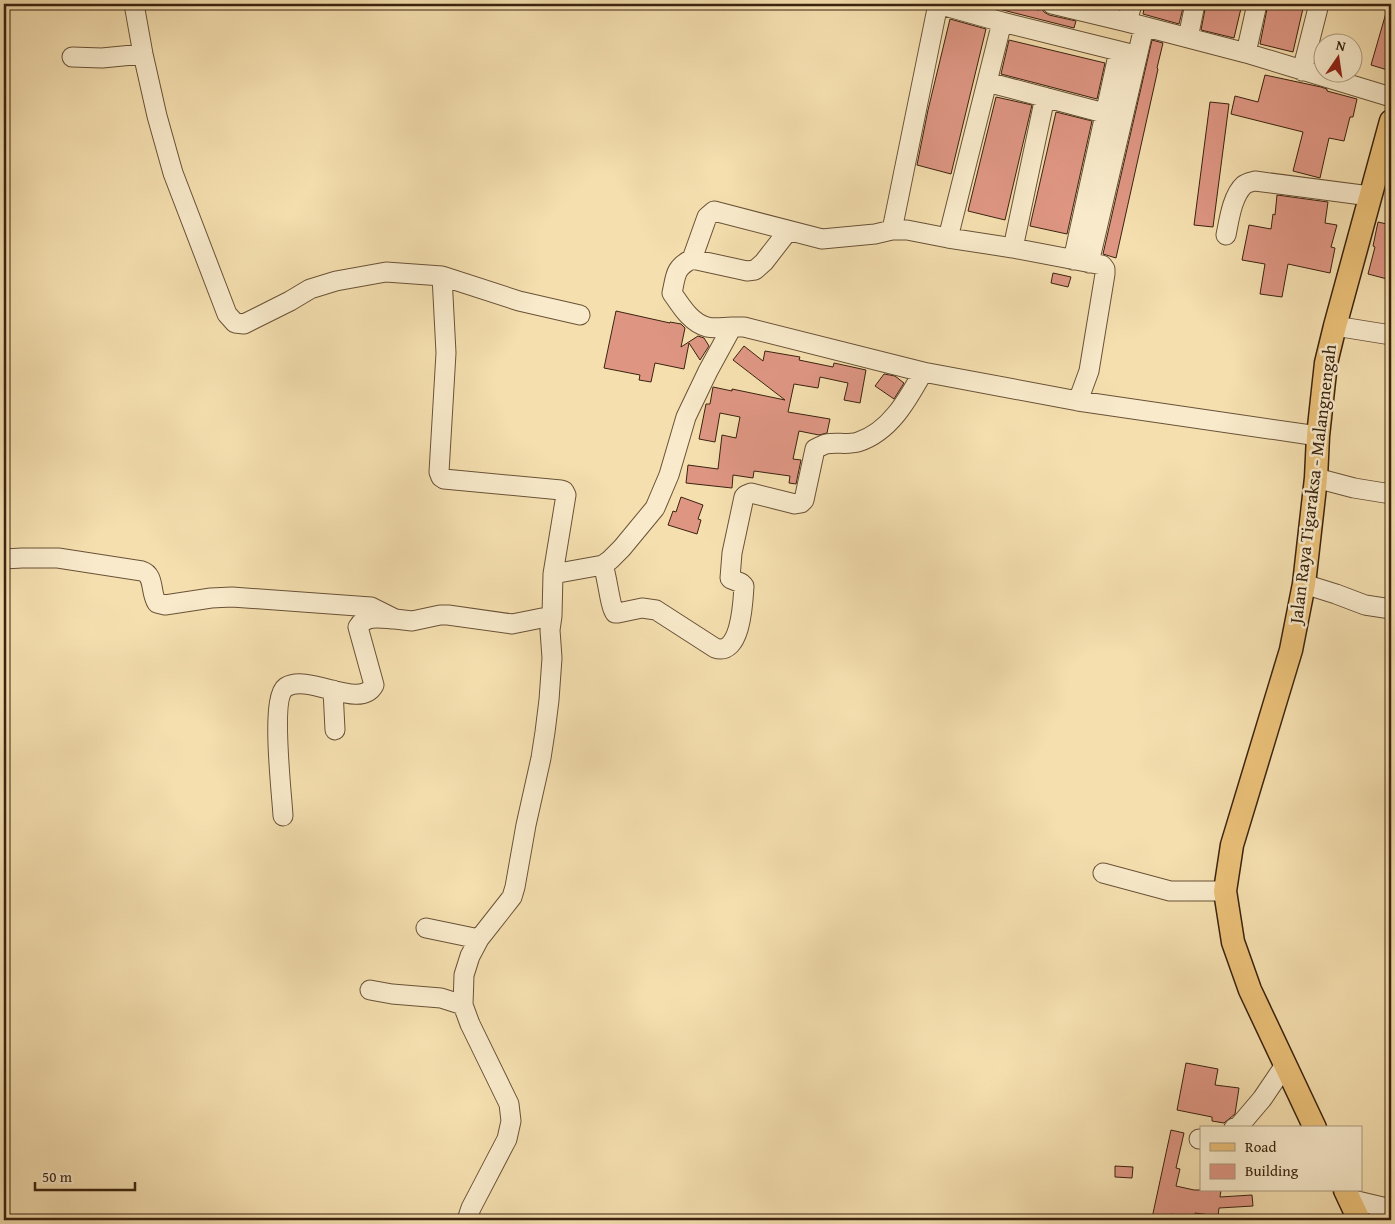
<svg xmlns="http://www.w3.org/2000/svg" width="1395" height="1224" viewBox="0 0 1395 1224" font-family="'Gentium Book Plus',serif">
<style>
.building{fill:#de9683;stroke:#3a230f}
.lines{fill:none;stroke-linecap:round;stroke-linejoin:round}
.minor-casing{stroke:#695237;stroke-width:21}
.major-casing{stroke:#3a230f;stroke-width:25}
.minor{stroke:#f8eacb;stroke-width:19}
.major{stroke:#eac078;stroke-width:22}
.labels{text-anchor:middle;stroke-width:5;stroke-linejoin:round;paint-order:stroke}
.street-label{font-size:18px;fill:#3a230f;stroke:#f8eacb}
</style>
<rect width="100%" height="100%" fill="#f5dfaf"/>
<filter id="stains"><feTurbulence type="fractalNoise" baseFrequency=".004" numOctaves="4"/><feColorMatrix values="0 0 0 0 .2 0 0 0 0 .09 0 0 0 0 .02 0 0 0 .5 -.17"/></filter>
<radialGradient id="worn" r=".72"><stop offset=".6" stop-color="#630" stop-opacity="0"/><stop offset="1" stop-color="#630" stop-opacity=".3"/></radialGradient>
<path class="building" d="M979,4h24l10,2v-1l26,5 2,-6v4l3,4 5,3 27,6 -2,7z
M1145,4h39l-5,20 -36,-10z
M1206,4h36l-8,34 -33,-8z
M1268,4h36l-11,48 -33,-8z
M1388,6h3v65l-20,-6z
M950,19l36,10 -35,145 -34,-9 11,-55z
M1009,40l96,23 -8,36 -96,-25z
M1152,40l11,3 -6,25 1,1 -42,189 -13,-4z
M1265,75l56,12 6,2v2l30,8 -4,18h-3l-6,24 -15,-3 -9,40 -27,-7 10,-39 -72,-18 4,-18 23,6z
M996,97l36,8 -27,115 -37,-9z
M1210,102l19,2 -16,123 -19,-2z
M1056,112l36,9 -25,113 -37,-8z
M1277,195l51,7 -3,21 12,2 -6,22 4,1 -5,25 -42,-9 -6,33 -22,-3 5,-30 -23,-4 7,-35 22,4 2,-15 2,1z
M1378,222l13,3v55l-23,-6 7,-27 -2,-1z
M1053,273l18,4 -3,10 -17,-4z
M616,311l54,12v-1l11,2 4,4 -4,19 17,-11 6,2 5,8 -9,14 -11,-17 -5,26 -29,-6 -4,19 -12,-2 1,-5 -36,-7z
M744,346l19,15 2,-10 35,6 -1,3 34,7 1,-4 32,7 -6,33 -16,-3 4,-17 -28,-6 -2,11 -24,-4 -6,28 42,7 -3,14 -8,2 -20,-4 -6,28 8,1 -5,24 -7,-1 1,-7 -36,-5 -1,7 -20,-3 -1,13 -46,-5 2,-18 30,4 4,-34 14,3 4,-21 -20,-4 -5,29 -16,-3 7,-35h4l3,-17 19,4v-2l53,11 -52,-40z
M884,374l11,2 9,7 -10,16 -19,-13z
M681,497l22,8 -5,14 3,1 -4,14 -29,-9 5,-14 3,1z
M1186,1063l32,6 -3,16 24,3 -4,26 -11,9 -12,-2v-4l-35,-7z
M1171,1130l13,3 -8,35 4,1 -4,17 18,4h27l-1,7 32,-2 1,11 -34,2 -1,8 -23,-3 -2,7 -22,-6 -1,6 -18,-2z
M1115,1166l18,1 -1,11 -17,-1z"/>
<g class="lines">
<g class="minor-casing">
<path id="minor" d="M134,4l9,50 14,62 16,57 54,141 8,9 9,1 46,-23 20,-12 26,-8 50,-9 56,4
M938,4l-46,226h15l41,8 65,10 89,17 3,4v5l-16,97 -11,30
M938,4l64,18 129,32
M1052,4l75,18 119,31 145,44
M1127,22l5,-18
M1188,38l7,-34
M1246,53l11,-49
M72,57l30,1 41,-4
M1302,71l17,-67
M987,82l117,31
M1226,235c3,-14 6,-39 18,-50 2,-2 7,-3 11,-4l115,15
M948,238l54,-216
M1013,248l32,-151
M692,259l15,-42 7,-6 108,28 53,-5 17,-4
M1073,260l46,-209
M1089,263l55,-236
M1335,326l56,9
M732,327c-8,0 -17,2 -25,0 -16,-4 -26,-21 -35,-34 4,-17 2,-25 20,-34l55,12 8,-1 9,-8 24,-31
M1316,478l38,10 37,6
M4,559l18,-1h36l84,13c13,4 8,22 15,32l8,2 46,-7 21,-1 139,10 24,12 17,2 28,-6h8l64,9 40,-8 1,-42 50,-9 7,-5 12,-12 33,-40 14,-33 17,-58 22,-46 24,-44h12l179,45 155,29 240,35
M603,565c4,10 7,42 12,48h3l24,-5 14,2 59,38c26,9 28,-46 29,-62l-3,-3 -10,-4 -1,-1 2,-25 12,-56 2,-2 5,-2 44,11 6,-1 3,-3 11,-51c4,-2 8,-4 11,-5 10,-2 22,1 32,-2 32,-10 50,-43 65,-70
M553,574l13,-79 -2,-4 -3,-1 -117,-11 -3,-2 -2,-5 7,-119 -4,-77 77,25 61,14
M1304,584l32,10 29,11 26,4
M333,690l2,40
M283,816c-1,-21 -13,-118 3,-129 23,-14 74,24 88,-2l-16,-58c7,-12 22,-9 34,-8
M1103,873l67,18h55
M426,928l53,11
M370,990l22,4 49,4 22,7
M1234,1128l5,-2 23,-27 23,-34
M1199,1139h2
M1349,1199l42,10
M467,1220l4,-12 36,-69 4,-18 -2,-17 -39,-80 -7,-19 1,-30 6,-19 9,-17 33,-42 3,-10 11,-62 15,-67 4,-26 4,-32 3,-42 -2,-28 2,-14"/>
</g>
<g class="major-casing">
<path id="major" d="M1315,1128l-65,-138 -17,-48 -8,-51 7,-46 59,-195 13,-66 12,-106 2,-42 8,-73 9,-37 56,-205
M1345,1190l14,30"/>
</g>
<use href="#minor" class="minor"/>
<use href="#major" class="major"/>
</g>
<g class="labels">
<g class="street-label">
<text transform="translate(1313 484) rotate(-83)" y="6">Jalan Raya Tigaraksa - Malangnengah</text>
</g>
</g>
<rect width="1395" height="1224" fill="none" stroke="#f5dfaf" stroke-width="20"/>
<rect x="5" y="5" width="1385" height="1214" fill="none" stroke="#3a230f" stroke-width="2.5"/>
<rect x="10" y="10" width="1375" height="1204" fill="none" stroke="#3a230f"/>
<rect x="1200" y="1126" width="162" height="65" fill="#f8eacb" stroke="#ac9a80"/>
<rect x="1210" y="1143" width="25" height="8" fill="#eac078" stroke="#ac9a80"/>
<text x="1245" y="1152" font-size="15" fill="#3a230f">Road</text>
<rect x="1210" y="1164" width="25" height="15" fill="#de9683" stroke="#ac9a80"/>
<text x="1245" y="1176" font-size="15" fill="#3a230f">Building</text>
<g transform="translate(1338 58) rotate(13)"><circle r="24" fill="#f8eacb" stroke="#ac9a80"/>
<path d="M0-4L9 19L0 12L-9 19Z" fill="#8f2418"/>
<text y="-8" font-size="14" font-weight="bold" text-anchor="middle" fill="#3a230f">N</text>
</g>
<path d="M35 1182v8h100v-8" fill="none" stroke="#3a230f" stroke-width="2.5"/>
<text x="42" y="1182" font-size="15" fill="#3a230f" stroke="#f8eacb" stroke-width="4" paint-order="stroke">50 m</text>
<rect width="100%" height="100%" filter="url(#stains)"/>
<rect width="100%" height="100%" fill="url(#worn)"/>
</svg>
